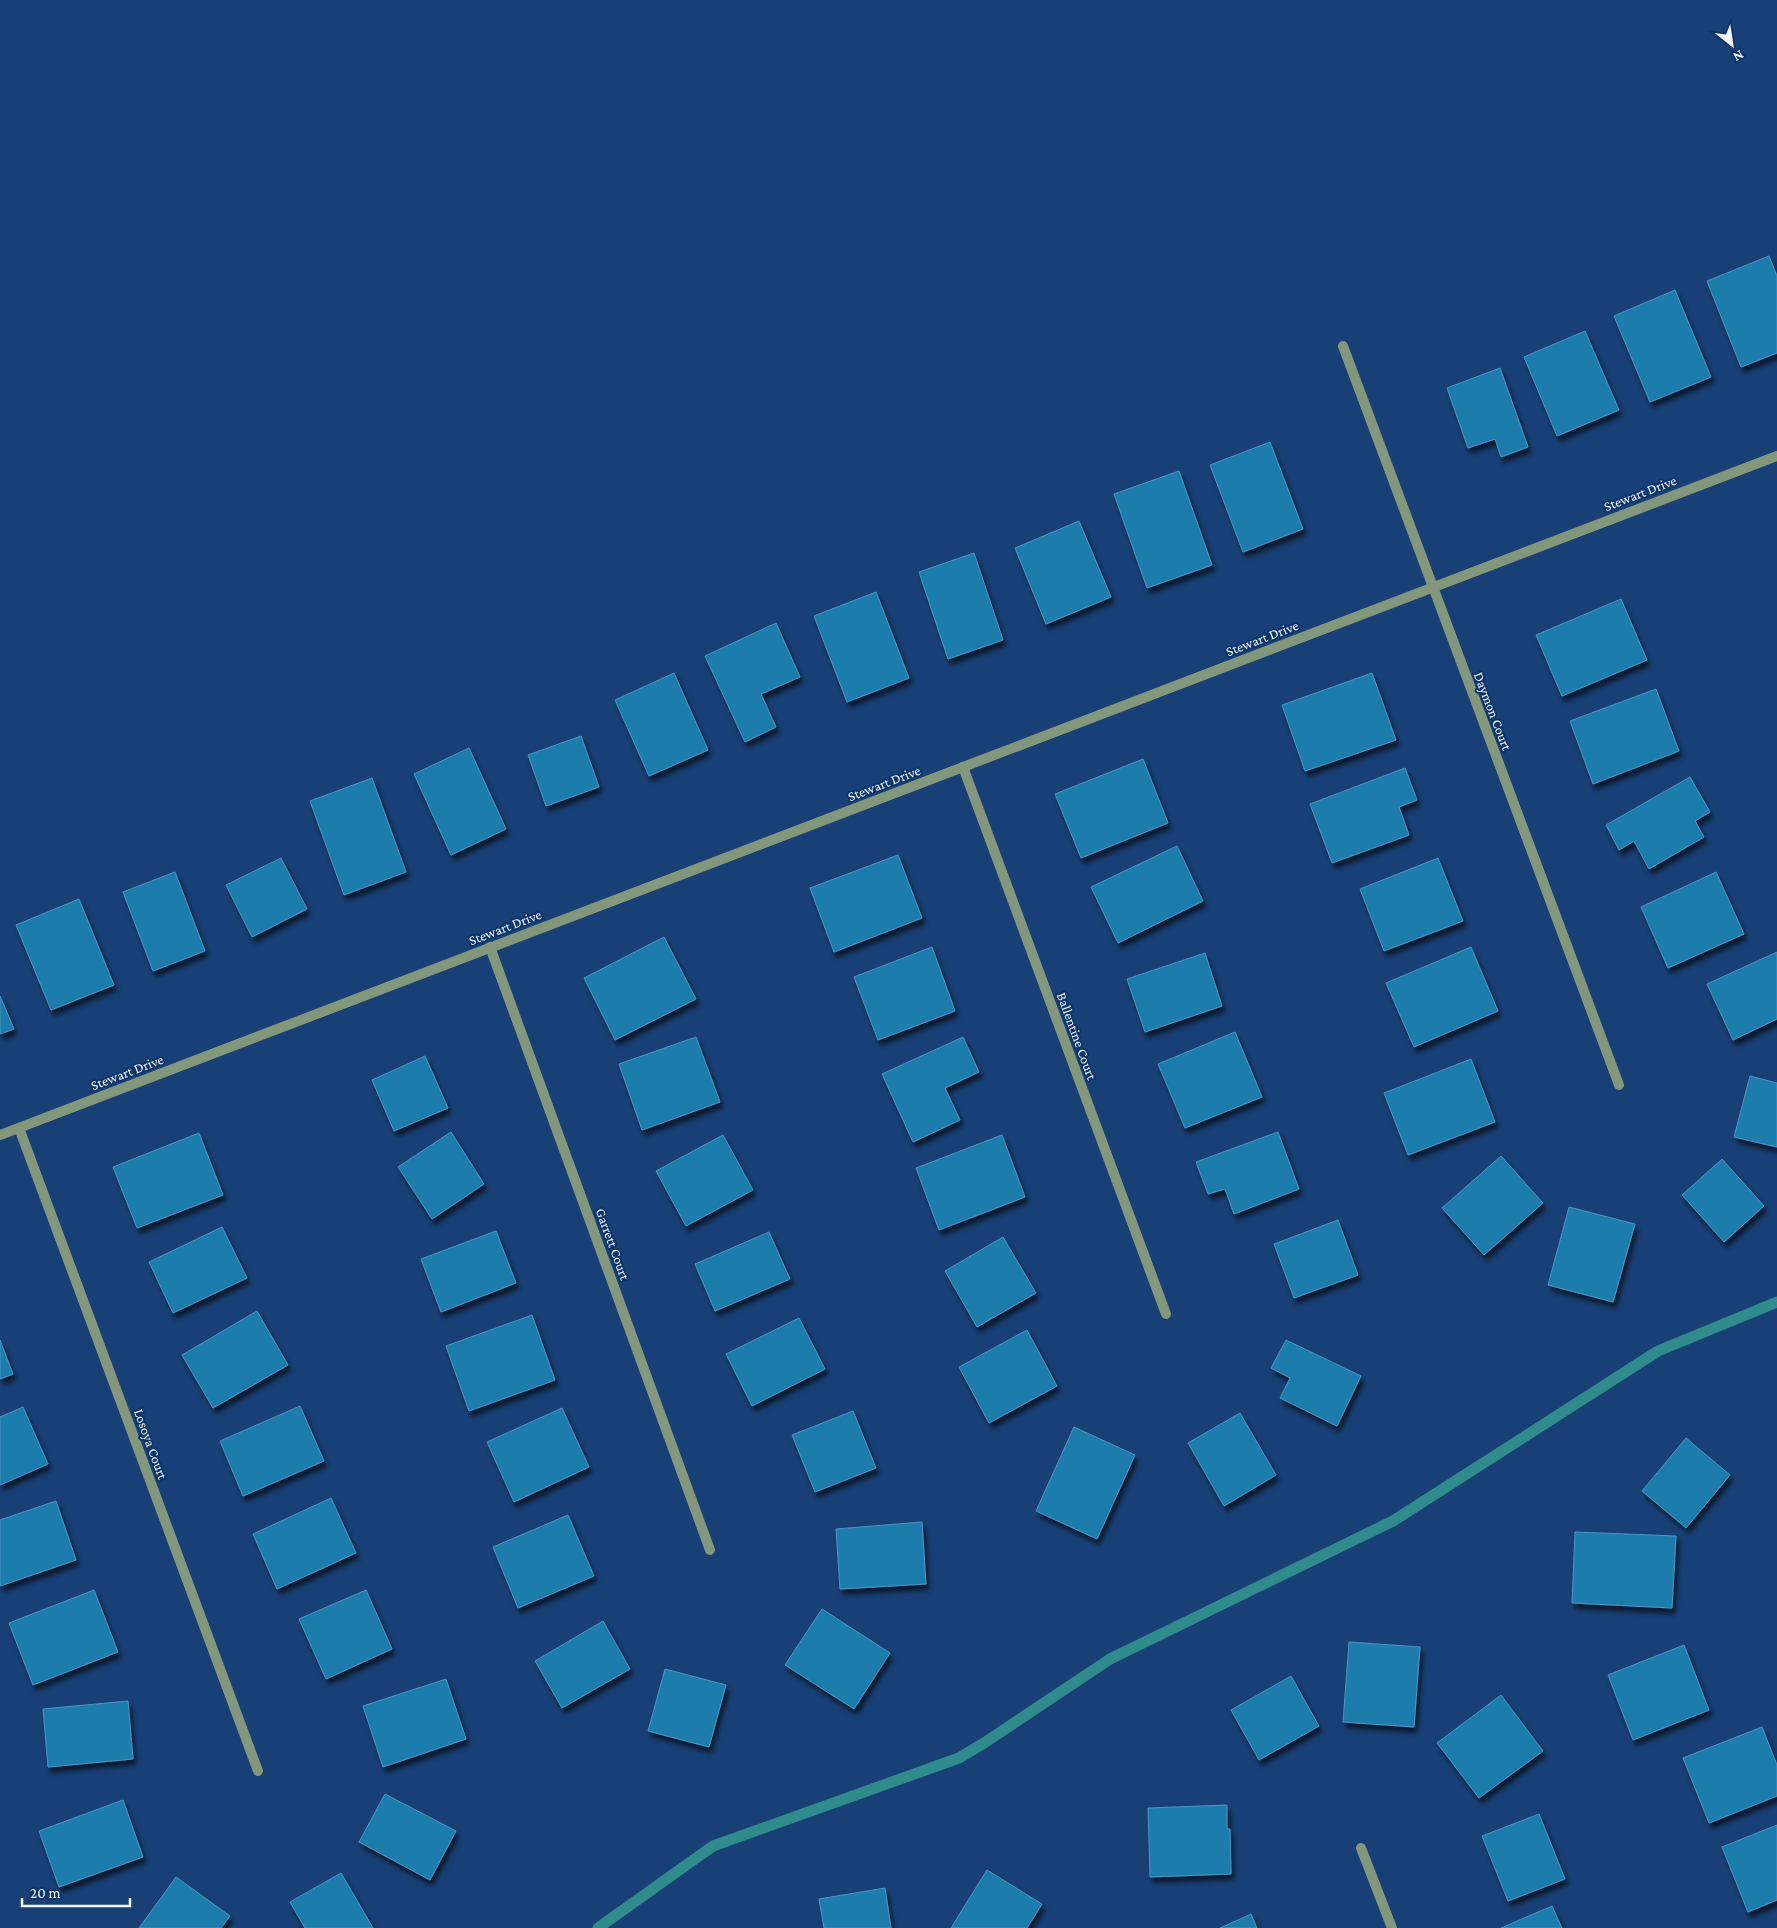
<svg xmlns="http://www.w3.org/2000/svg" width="1777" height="1928" font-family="'Crimson Pro',serif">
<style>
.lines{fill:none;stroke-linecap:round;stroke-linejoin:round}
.stream{stroke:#308b8d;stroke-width:11}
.building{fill:#1e7dad;stroke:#4996c4;filter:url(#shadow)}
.minor{stroke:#83977c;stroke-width:10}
.labels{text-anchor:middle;stroke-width:4;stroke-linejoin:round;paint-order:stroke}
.street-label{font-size:14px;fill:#f0f5fc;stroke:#0c356a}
</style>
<defs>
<filter id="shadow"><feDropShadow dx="3" dy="5.5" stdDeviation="2.5" flood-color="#0009"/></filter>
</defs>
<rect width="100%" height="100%" fill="#184076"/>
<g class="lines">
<path class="stream" d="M 598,1928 L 713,1846 L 959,1758 L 984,1743 L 1110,1659 L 1393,1521 L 1658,1351 L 1777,1302"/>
</g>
<g class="building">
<path d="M 1769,256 L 1777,276 L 1777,353 L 1741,367 L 1707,281 Z"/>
<path d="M 1675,290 L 1711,377 L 1650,402 L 1614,316 Z"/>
<path d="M 1585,331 L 1619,410 L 1557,436 L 1524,357 Z"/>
<path d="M 1500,368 L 1528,447 L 1501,457 L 1495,439 L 1468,448 L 1447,388 Z"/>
<path d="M 1270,442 L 1303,529 L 1243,552 L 1210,465 Z"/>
<path d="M 1179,471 L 1212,565 L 1147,588 L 1114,494 Z"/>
<path d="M 1079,521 L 1111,597 L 1046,624 L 1015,548 Z"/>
<path d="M 974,553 L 1003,640 L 948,659 L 919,572 Z"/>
<path d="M 876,592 L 909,678 L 847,702 L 814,616 Z"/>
<path d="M 1621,599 L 1647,660 L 1562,696 L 1536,635 Z"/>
<path d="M 776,623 L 800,677 L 761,694 L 776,727 L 745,742 L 705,656 Z"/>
<path d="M 674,673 L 708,750 L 649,776 L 615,700 Z"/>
<path d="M 1372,673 L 1396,740 L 1305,771 L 1282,705 Z"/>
<path d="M 1656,689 L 1679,751 L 1593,784 L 1570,721 Z"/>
<path d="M 581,736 L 599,787 L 546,806 L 528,755 Z"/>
<path d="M 469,748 L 506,829 L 451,855 L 414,774 Z"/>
<path d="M 1143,759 L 1168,823 L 1081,858 L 1055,794 Z"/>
<path d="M 1405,768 L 1417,800 L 1399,807 L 1409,835 L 1332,863 L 1310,804 Z"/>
<path d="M 1690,777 L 1710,812 L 1695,821 L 1704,837 L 1649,869 L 1634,841 L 1619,850 L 1606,825 Z"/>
<path d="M 372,778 L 406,872 L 344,895 L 310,801 Z"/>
<path d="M 1177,846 L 1203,901 L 1118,943 L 1091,887 Z"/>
<path d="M 898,855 L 922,918 L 834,952 L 810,888 Z"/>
<path d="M 281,858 L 307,909 L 252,937 L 226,885 Z"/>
<path d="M 1438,858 L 1463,921 L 1384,951 L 1360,889 Z"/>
<path d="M 175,872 L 205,951 L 153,971 L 123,892 Z"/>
<path d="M 1716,872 L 1744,934 L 1668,968 L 1641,907 Z"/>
<path d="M 79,899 L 114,985 L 51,1010 L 16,925 Z"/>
<path d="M 664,937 L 696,999 L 615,1040 L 584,978 Z"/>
<path d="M 932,947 L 955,1011 L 878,1040 L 854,977 Z"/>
<path d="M 1471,947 L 1498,1011 L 1414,1047 L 1386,983 Z"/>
<path d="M 1777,952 L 1777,1019 L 1733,1040 L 1707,984 Z"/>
<path d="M 1205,953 L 1222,1006 L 1145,1032 L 1127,979 Z"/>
<path d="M 0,996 L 14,1029 L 0,1034 Z"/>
<path d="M 1235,1032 L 1262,1097 L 1185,1128 L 1158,1064 Z"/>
<path d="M 696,1037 L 720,1102 L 642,1130 L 619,1064 Z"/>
<path d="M 963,1037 L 979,1072 L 945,1088 L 960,1120 L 913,1142 L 882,1074 Z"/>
<path d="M 425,1056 L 448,1108 L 394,1131 L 372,1080 Z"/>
<path d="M 1471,1059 L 1495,1122 L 1408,1155 L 1384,1093 Z"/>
<path d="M 1750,1076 L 1777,1083 L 1777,1147 L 1734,1137 Z"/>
<path d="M 451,1132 L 484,1184 L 432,1219 L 398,1167 Z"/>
<path d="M 1278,1132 L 1299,1189 L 1234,1214 L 1225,1189 L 1208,1194 L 1196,1162 Z"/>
<path d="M 199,1133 L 223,1195 L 137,1228 L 113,1167 Z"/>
<path d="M 723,1135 L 753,1190 L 686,1226 L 656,1171 Z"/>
<path d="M 1002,1135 L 1025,1197 L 939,1230 L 916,1168 Z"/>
<path d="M 1501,1156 L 1543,1203 L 1484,1255 L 1442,1208 Z"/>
<path d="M 1722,1159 L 1764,1206 L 1724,1242 L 1682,1195 Z"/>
<path d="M 1569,1207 L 1635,1224 L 1613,1302 L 1548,1285 Z"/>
<path d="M 1338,1220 L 1358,1275 L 1294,1298 L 1274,1244 Z"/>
<path d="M 222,1227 L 247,1278 L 173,1313 L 149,1262 Z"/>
<path d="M 496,1231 L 516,1283 L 441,1312 L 421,1259 Z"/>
<path d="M 769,1232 L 790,1279 L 715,1311 L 695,1264 Z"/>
<path d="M 1003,1237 L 1036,1293 L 977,1327 L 945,1271 Z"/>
<path d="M 257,1311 L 288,1365 L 213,1408 L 182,1355 Z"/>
<path d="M 532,1315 L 555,1380 L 469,1411 L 446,1346 Z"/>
<path d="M 799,1318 L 825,1369 L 752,1406 L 726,1354 Z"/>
<path d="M 1027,1330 L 1057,1386 L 989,1423 L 959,1367 Z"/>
<path d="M 0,1340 L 13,1374 L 0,1379 Z"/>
<path d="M 1286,1340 L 1361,1376 L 1337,1426 L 1280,1398 L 1290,1378 L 1271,1368 Z"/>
<path d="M 300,1406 L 324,1461 L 243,1496 L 220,1441 Z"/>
<path d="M 23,1407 L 48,1464 L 0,1485 L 0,1417 Z"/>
<path d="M 562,1408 L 589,1467 L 514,1502 L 487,1442 Z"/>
<path d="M 853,1411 L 876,1468 L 815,1492 L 792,1435 Z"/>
<path d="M 1240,1413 L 1276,1475 L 1224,1506 L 1188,1443 Z"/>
<path d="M 1074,1427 L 1135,1455 L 1097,1539 L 1036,1511 Z"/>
<path d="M 1686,1438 L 1730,1475 L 1686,1528 L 1642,1491 Z"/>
<path d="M 331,1498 L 356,1553 L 277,1589 L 253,1534 Z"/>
<path d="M 56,1501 L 76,1560 L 0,1586 L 0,1520 Z"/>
<path d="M 568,1515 L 594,1576 L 518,1608 L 493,1547 Z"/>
<path d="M 922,1522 L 926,1584 L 840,1589 L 836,1529 Z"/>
<path d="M 1575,1532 L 1676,1536 L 1672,1608 L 1572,1603 Z"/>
<path d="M 94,1590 L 118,1652 L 33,1685 L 9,1623 Z"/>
<path d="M 366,1590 L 392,1649 L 326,1679 L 299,1619 Z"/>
<path d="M 822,1609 L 890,1653 L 854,1709 L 785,1665 Z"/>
<path d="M 603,1621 L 630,1669 L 562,1708 L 535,1661 Z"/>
<path d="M 1349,1642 L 1420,1647 L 1414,1727 L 1343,1722 Z"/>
<path d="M 1684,1645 L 1709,1710 L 1633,1740 L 1608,1675 Z"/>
<path d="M 665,1669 L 726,1685 L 709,1747 L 648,1731 Z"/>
<path d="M 1291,1676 L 1319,1726 L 1259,1760 L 1231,1710 Z"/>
<path d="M 446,1679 L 466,1739 L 383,1767 L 363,1706 Z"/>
<path d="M 1501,1695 L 1543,1751 L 1479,1798 L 1437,1743 Z"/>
<path d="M 128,1701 L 133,1759 L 48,1767 L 43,1709 Z"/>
<path d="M 1762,1727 L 1777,1765 L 1777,1796 L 1709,1823 L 1683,1758 Z"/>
<path d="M 385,1794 L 456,1831 L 430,1880 L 359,1842 Z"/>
<path d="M 123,1800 L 143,1857 L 59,1887 L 39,1831 Z"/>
<path d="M 1227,1805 L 1227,1829 L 1230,1829 L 1231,1874 L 1150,1877 L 1148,1808 Z"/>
<path d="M 1539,1814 L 1565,1879 L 1508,1901 L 1482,1836 Z"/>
<path d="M 1777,1825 L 1777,1900 L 1748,1912 L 1722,1847 Z"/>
<path d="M 987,1870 L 1042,1904 L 1027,1928 L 951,1928 Z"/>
<path d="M 341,1873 L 373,1928 L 305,1928 L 290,1902 Z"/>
<path d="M 176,1877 L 230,1916 L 221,1928 L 139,1928 Z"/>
<path d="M 885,1888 L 891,1928 L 824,1928 L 819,1899 Z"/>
<path d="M 1552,1906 L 1562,1928 L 1501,1928 Z"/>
<path d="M 1251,1914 L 1257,1928 L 1220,1928 Z"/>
</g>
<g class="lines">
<g class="minor">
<path d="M 1343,346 L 1619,1085"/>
<path d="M 963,767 L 1166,1314"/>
<path d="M 490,947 L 710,1550"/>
<path d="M 19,1128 L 258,1771"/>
<path d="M 0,1135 L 1777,456"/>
<path d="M 1361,1848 L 1392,1928"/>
</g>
</g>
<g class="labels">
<g class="street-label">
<text transform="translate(1640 493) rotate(-21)" y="5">Stewart Drive</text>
<text transform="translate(1262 638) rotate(-21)" y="5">Stewart Drive</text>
<text transform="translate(1493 711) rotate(69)" y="5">Daymon Court</text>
<text transform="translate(884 783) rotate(-21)" y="5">Stewart Drive</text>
<text transform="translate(505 927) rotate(-21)" y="5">Stewart Drive</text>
<text transform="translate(1077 1036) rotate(70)" y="5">Ballentine Court</text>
<text transform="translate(127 1072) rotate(-21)" y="5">Stewart Drive</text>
<text transform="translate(613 1244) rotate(70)" y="5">Garrett Court</text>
<text transform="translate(151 1444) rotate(70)" y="5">Losoya Court</text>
</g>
</g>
<g transform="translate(1732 45) rotate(150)" stroke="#0c356a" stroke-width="4" paint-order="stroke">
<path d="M0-4L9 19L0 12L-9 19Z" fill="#f0f5fc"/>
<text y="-8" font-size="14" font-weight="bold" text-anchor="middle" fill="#f0f5fc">N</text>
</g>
<path d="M22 1898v8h108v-8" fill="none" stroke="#f0f5fc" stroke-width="2.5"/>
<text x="30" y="1898" font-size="15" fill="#f0f5fc" stroke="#0c356a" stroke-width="4" paint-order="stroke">20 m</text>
</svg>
